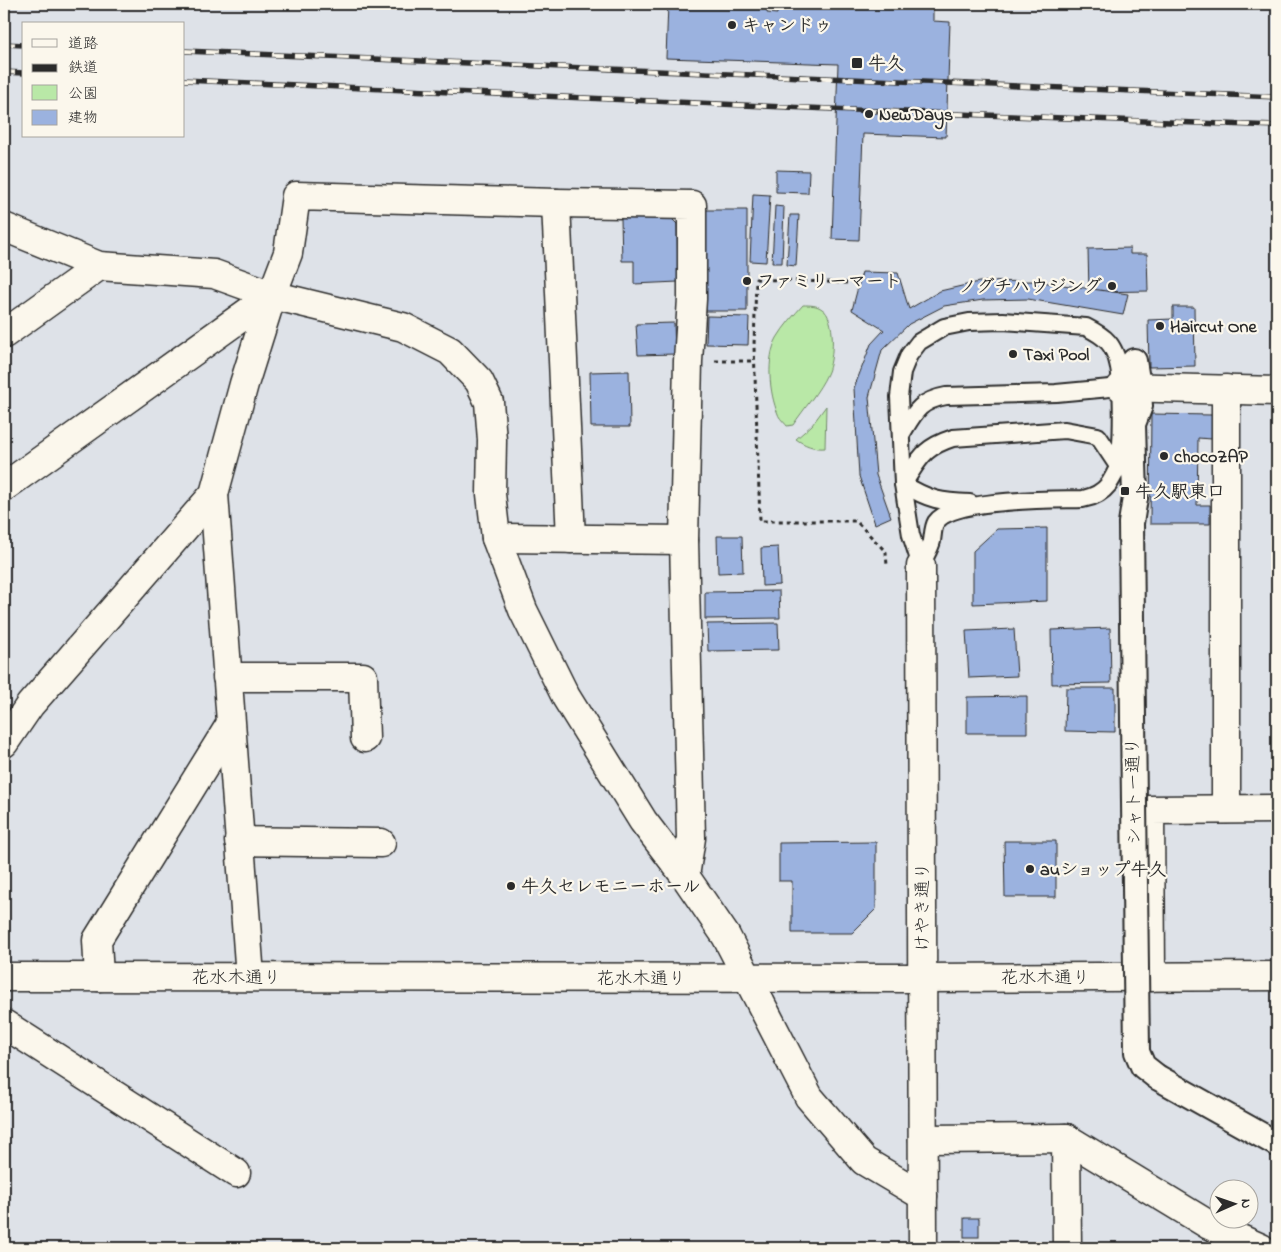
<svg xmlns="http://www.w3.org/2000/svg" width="1281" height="1252" font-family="'Indie Flower','Klee One',sans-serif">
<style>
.green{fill:#b9e8a7;stroke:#728a69}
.building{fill:#9bb2df;stroke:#2b2b2b}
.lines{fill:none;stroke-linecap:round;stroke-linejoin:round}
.service-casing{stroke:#2b2b2b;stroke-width:20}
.pedestrian-casing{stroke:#2b2b2b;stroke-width:28}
.minor-casing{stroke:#2b2b2b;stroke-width:31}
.tertiary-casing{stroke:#2b2b2b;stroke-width:31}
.secondary-casing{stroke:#2b2b2b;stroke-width:31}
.path{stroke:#2b2b2b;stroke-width:3;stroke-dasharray:4 4;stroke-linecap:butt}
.service{stroke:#fbf7ec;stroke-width:16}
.pedestrian{stroke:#fbf7ec;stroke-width:24}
.minor{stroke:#fbf7ec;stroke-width:28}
.tertiary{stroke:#fbf7ec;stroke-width:28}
.secondary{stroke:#fbf7ec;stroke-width:28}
.rail-casing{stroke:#2b2b2b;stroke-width:5.5}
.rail{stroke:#fbf7ec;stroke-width:4;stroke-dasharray:11;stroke-linecap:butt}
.pedestrian-bridge-casing{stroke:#2b2b2b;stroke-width:28;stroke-linecap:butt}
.pedestrian-bridge{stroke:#fbf7ec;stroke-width:24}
.poi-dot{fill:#2b2b2b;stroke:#fbf7ec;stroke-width:2}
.labels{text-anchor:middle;stroke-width:4.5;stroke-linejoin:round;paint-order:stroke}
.poi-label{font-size:18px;font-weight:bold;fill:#2b2b2b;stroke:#fbf7ec;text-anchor:start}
.street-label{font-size:18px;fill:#2b2b2b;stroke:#fbf7ec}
</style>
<rect width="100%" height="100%" fill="#dee2e8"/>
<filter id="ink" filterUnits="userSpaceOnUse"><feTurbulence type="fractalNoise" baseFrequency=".02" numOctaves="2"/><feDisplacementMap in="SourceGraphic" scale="10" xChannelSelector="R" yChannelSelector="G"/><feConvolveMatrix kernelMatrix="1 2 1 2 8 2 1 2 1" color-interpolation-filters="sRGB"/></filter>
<g filter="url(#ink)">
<g class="green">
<path d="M 803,305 C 810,305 817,305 822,309 C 836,317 834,360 827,374 C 820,390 803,410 793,425 L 787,426 C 784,422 779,418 778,414 C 769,393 766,358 777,338 C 784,326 794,315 803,305 Z"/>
<path d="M 826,406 L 825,448 C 814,449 804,445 796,439 L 812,425 Z"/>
</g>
<g class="building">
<path d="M 668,4 L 767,4 L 767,13 L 777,14 L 777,4 L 933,4 L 933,21 L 950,22 L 946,137 L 863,134 L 859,240 L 832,239 L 838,64 L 666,58 Z"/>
<path d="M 776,170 L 809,171 L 808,193 L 776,192 Z"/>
<path d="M 753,194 L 770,195 L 766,262 L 750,261 Z"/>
<path d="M 775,206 L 784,207 L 782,263 L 772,263 Z"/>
<path d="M 705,210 L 747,210 L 747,311 L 706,311 Z"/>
<path d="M 790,215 L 799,215 L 796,266 L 787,265 Z"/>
<path d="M 669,216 L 677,224 L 678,282 L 634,284 L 634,261 L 622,261 L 621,218 Z"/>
<path d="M 1130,248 L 1130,254 L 1147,254 L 1148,291 L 1089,292 L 1088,249 Z"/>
<path d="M 862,272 L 898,273 L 909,309 L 940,291 L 979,282 L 1034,281 L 1128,294 L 1123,315 L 1028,299 L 983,300 L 944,306 L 909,324 L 882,350 L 869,397 L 876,475 L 891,517 L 875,524 L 859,476 L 854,388 L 871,344 L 884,330 L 852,310 Z"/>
<path d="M 1173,307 L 1194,307 L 1195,366 L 1149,367 L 1148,320 L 1173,319 Z"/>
<path d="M 707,316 L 749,317 L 748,345 L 706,344 Z"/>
<path d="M 674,323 L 675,354 L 638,355 L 636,324 Z"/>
<path d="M 629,371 L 630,427 L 591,427 L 590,372 Z"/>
<path d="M 1151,414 L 1212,415 L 1212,439 L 1198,438 L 1197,505 L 1210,505 L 1210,524 L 1150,524 Z"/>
<path d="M 1047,528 L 1047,601 L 973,604 L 973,551 L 997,529 Z"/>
<path d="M 717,536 L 742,536 L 743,572 L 718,573 Z"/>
<path d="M 778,547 L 780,585 L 762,586 L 761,548 Z"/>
<path d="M 779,591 L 780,618 L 705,619 L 705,592 Z"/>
<path d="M 778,623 L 779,650 L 708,651 L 707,624 Z"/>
<path d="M 1110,628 L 1111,683 L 1052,684 L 1051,630 Z"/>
<path d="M 1014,629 L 1017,676 L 969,678 L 966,631 Z"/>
<path d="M 1066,688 L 1115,688 L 1115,732 L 1065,731 Z"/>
<path d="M 1027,696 L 1027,733 L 967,733 L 967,697 Z"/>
<path d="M 1004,841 L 1056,841 L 1056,897 L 1005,897 Z"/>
<path d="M 876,842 L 876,909 L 852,933 L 792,933 L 792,881 L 779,881 L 779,843 Z"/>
<rect x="964" y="1218" width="15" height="19"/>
</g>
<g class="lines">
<g class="service-casing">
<g id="service">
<path d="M 1003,321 L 1086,327 C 1094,331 1102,335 1108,342 C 1112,346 1117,357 1118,363 C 1123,382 1123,448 1118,467 C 1116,472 1112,479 1109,484 C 1102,493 1094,497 1083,499 C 1054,500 953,498 936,522 C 933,527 933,535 932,541 C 930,549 924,558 921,566 L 911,535 L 903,484 L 899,397 L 902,372 L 909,355 L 919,342 L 944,327 L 969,322 Z"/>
<path d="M 901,435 C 914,414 918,401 946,396 L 1056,393 L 1121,387"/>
<path d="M 970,503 C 941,502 929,500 903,484 C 920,459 922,448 953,438 L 1065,430 L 1098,436 L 1118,466"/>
</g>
</g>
<g class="pedestrian-casing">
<g id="pedestrian">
<path d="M 1133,718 L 1131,523 L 1135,498 L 1133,424 L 1140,406 L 1138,386 L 1134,361"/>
<path d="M 1157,1077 L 1277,1144"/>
</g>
</g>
<g class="minor-casing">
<g id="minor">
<path d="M 556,203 L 571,539"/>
<path d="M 4,227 L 99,266 L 214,274 L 272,295 L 403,327 L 450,351 L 479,381 L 489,402 L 492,440 L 491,494 L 496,538 L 523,610 L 566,697 L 643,821 L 685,876 L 726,936 L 809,1097 L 864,1161 L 923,1196"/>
<path d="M 4,334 L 99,266"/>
<path d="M 1226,389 L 1226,809"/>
<path d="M 4,487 L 272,295"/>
<path d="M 214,494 L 250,977"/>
<path d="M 496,538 L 684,540"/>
<path d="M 227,677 L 363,677 L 365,738"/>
<path d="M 4,743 L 30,705 L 214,494 L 244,384 L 272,295 L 288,253 L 296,196 L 556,203 L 692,205 L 692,299 L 688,361 L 684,540 L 691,838 L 685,876"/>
<path d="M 239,841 L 381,843"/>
<path d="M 99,977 L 97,940 L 230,725"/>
<path d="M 1151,977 L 1150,810 L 1277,809"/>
<path d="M 4,1024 L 236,1173"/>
<path d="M 1066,1138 L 1067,1248"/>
<path d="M 923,1139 L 1066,1138 L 1209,1225 L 1261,1248"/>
</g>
</g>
<g class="tertiary-casing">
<g id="tertiary">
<path d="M 1121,387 L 1277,391"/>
<path d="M 4,977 L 922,978 L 1277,976"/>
</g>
</g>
<g class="secondary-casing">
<path id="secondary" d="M 921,566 L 923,1248"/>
</g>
<g class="path">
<path d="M 847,283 L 756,279 L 754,346 L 760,521 L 856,521 L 886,552 L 887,566"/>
<path d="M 715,361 L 752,361"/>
</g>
<use href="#service" class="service"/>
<use href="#pedestrian" class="pedestrian"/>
<use href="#minor" class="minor"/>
<use href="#tertiary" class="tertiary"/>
<use href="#secondary" class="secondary"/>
<g class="rail-casing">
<g id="rail">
<path d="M 4,44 L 24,45"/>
<path d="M 184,51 L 1277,97"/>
<path d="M 4,72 L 24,73"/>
<path d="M 184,80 L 853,110 L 1277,126"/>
</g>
</g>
<use href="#rail" class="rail"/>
<g class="pedestrian-bridge-casing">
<path id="pedestrian-bridge" d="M 1133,718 L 1137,1052 L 1143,1066 L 1157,1077"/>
</g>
<use href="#pedestrian-bridge" class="pedestrian-bridge"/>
</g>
</g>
<g class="poi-dot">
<circle cx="732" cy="25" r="5"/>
<rect x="851" y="57" width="12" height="12" rx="2.5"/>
<circle cx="869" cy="114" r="5"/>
<circle cx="747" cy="281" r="5"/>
<circle cx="1112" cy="286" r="5"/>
<circle cx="1160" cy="326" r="5"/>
<circle cx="1013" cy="354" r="5"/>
<circle cx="1164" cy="456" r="5"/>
<rect x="1120" y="486" width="10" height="10" rx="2.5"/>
<circle cx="1030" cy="869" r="5"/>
<circle cx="511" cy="886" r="5"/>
</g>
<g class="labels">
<g class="poi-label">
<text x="742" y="31">キャンドゥ</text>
<text x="868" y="69">牛久</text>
<text x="879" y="120">NewDays</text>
<text x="757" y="287">ファミリーマート</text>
<text x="1102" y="292" text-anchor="end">ノグチハウジング</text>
<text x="1170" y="332">Haircut One</text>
<text x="1023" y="360">Taxi Pool</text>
<text x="1174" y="462">chocoZAP</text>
<text x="1135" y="497">牛久駅東口</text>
<text x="1040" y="875">auショップ牛久</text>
<text x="521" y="892">牛久セレモニーホール</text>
</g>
<g class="street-label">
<text transform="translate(1133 791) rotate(-91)" y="6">シャトー通り</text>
<text transform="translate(922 907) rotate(-90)" y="6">けやき通り</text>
<text x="236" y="983">花水木通り</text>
<text x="1045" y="983">花水木通り</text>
<text x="641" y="984">花水木通り</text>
</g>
</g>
<rect width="1281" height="1252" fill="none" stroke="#fbf7ec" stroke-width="20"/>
<rect x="10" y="10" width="1261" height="1232" fill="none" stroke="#2b2b2b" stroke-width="2" filter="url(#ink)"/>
<rect x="22" y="22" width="162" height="115" fill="#fbf7ec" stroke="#a8a59f"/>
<rect x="32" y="39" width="25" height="8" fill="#fbf7ec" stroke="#a8a59f"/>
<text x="68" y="48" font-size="15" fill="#2b2b2b">道路</text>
<rect x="32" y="64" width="25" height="8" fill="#2b2b2b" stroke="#a8a59f"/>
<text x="68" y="72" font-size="15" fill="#2b2b2b">鉄道</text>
<rect x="32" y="85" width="25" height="15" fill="#b9e8a7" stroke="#a8a59f"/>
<text x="68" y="98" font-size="15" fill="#2b2b2b">公園</text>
<rect x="32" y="110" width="25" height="15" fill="#9bb2df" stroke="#a8a59f"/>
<text x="68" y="122" font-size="15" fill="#2b2b2b">建物</text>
<g transform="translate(1234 1204) rotate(88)"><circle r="24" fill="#fbf7ec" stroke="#a8a59f"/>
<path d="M0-4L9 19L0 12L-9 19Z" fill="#2b2b2b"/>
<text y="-8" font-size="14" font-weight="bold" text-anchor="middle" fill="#2b2b2b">N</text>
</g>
</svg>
